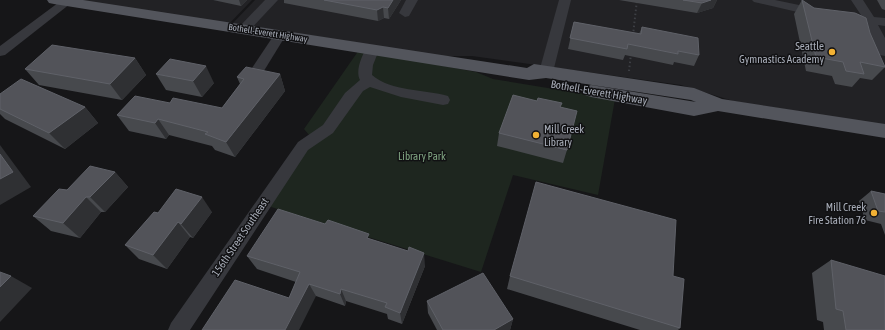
<svg xmlns="http://www.w3.org/2000/svg" width="885" height="330" font-family="'Asap Condensed',sans-serif">
<style>
.built{fill:#222225}
.green{fill:#1e261f}
.lines{fill:none;stroke-linecap:round;stroke-linejoin:round}
.path{stroke:#3d3f44;stroke-width:2;stroke-dasharray:1.5 2.5;stroke-linecap:butt}
.minor{fill:#37383d;fill-rule:evenodd}
.major{fill:#53555c;fill-rule:evenodd}
.wall{fill:#47494d}
.shaded-wall{fill:#2f3033}
.building{fill:#525359;stroke:#5f6168}
.poi-dot{fill:#f2b134;stroke:#111113;stroke-width:1.5}
.labels{text-anchor:middle;stroke-width:3;stroke-linejoin:round;paint-order:stroke}
.far-street-label{font-size:9px;fill:#a8adb8;stroke:#111113}
.poi-label{font-size:11px;fill:#a8adb8;stroke:#111113;text-anchor:end}
.street-label{font-size:11px;fill:#a8adb8;stroke:#111113}
.park-label{font-size:11px;fill:#7fa381;stroke:#111113}
</style>
<rect width="100%" height="100%" fill="#161618"/>
<g class="built">
<path d="M 69,0 L 252,0 L 226,27 Z"/>
<path d="M 255,0 L 885,0 L 885,125 L 733,101 L 681,85 L 472,56 L 441,56 L 233,23 Z"/>
</g>
<path class="green" d="M 359,50 L 476,72 L 493,79 L 615,99 L 598,195 L 513,175 L 481,272 L 268,206 L 310,136 L 304,129 Z"/>
<g class="lines">
<g class="path">
<path d="M 633,35 L 637,0"/>
<path d="M 629,71 L 631,54"/>
</g>
<g class="minor">
<path d="M 62,0 L 75,0 L 5,55 L 0,56 L 0,46 Z"/>
<path d="M 265,0 L 278,0 L 248,32 L 240,32 L 238,29 L 240,26 Z"/>
<path d="M 406,0 L 418,0 L 409,16 L 405,17 L 399,13 Z"/>
<path d="M 559,0 L 571,0 L 553,72 L 551,75 L 541,75 L 539,72 Z"/>
<path d="M 752,0 L 775,0 L 823,10 L 825,13 L 819,17 L 754,2 Z"/>
<path d="M 851,0 L 863,0 L 874,17 L 885,18 L 885,26 L 878,25 L 885,38 L 885,56 L 880,55 L 878,52 L 865,23 L 845,21 L 839,17 L 845,13 L 861,15 Z"/>
<path d="M 280,31 L 286,35 L 262,74 L 252,74 L 250,71 L 276,32 Z"/>
<path d="M 372,46 L 377,47 L 379,50 L 373,65 L 372,75 C 392,92 424,89 448,96 L 450,100 L 448,104 L 443,105 L 401,97 L 370,87 L 363,91 L 333,133 L 308,150 L 190,330 L 168,330 L 171,323 L 298,142 L 323,125 L 345,93 L 360,80 C 355,71 362,55 367,47 Z"/>
</g>
<path class="major" d="M 47,0 L 83,0 L 527,68 L 534,64 L 694,88 L 722,99 L 885,124 L 885,138 L 718,111 L 694,116 L 591,97 L 585,95 L 582,91 L 585,87 L 591,85 L 696,102 L 691,100 L 546,78 L 529,80 L 54,4 L 49,3 Z"/>
</g>
<g class="wall">
<path d="M 213,0 L 247,0 L 241,6 Z"/>
<path d="M 284,0 L 401,0 L 389,19 L 384,18 L 378,21 L 284,3 Z"/>
<path d="M 619,0 L 717,0 L 713,8 L 697,13 Z"/>
<path d="M 802,0 L 814,8 L 870,33 L 885,67 L 872,80 L 860,78 L 852,87 L 835,84 L 832,76 L 806,71 L 794,14 Z"/>
<path d="M 877,0 L 885,0 L 885,10 L 882,9 Z"/>
<path d="M 574,22 L 639,34 L 642,27 L 699,55 L 694,66 L 674,62 L 673,65 L 625,55 L 623,60 L 568,49 Z"/>
<path d="M 135,58 L 146,75 L 122,100 L 39,85 L 25,69 Z"/>
<path d="M 156,74 L 214,83 L 202,97 L 166,90 Z"/>
<path d="M 280,74 L 285,91 L 235,157 L 215,150 L 212,146 L 169,135 L 166,139 L 129,131 L 117,115 L 170,103 L 222,108 L 240,84 L 237,77 Z"/>
<path d="M 0,94 L 85,107 L 98,123 L 65,149 L 5,119 L 0,114 Z"/>
<path d="M 561,107 L 567,150 L 563,163 L 497,146 L 499,133 Z"/>
<path d="M 115,172 L 128,187 L 105,212 L 101,212 L 80,238 L 51,231 L 33,216 L 67,190 Z"/>
<path d="M 871,191 L 885,194 L 885,235 L 881,224 L 865,220 L 859,201 Z"/>
<path d="M 212,212 L 193,238 L 190,237 L 167,269 L 139,259 L 125,245 L 158,213 Z"/>
<path d="M 370,239 L 425,266 L 402,324 L 388,319 L 387,314 L 346,301 L 345,306 L 316,296 L 289,298 L 296,282 L 257,269 L 247,256 Z"/>
<path d="M 831,260 L 885,330 L 824,330 L 823,322 L 817,320 L 812,273 Z"/>
<path d="M 510,276 L 673,276 L 680,328 L 678,330 L 640,330 L 507,289 Z"/>
<path d="M 427,301 L 513,319 L 510,330 L 437,330 L 428,313 Z"/>
</g>
<g class="shaded-wall">
<path d="M 239,0 L 247,0 L 241,6 Z"/>
<path d="M 393,0 L 401,0 L 389,19 L 388,8 Z"/>
<path d="M 711,0 L 717,0 L 713,8 L 697,13 L 702,3 Z"/>
<path d="M 383,7 L 384,18 L 378,21 L 377,10 Z"/>
<path d="M 135,58 L 146,75 L 122,100 L 110,84 Z"/>
<path d="M 206,66 L 214,83 L 202,97 L 193,81 Z"/>
<path d="M 280,74 L 285,91 L 235,157 L 226,142 Z"/>
<path d="M 85,107 L 98,123 L 65,149 L 49,133 Z"/>
<path d="M 158,119 L 169,135 L 166,139 L 155,123 Z"/>
<path d="M 0,145 L 31,187 L 0,205 Z"/>
<path d="M 115,172 L 128,187 L 105,212 L 90,197 Z"/>
<path d="M 86,197 L 101,212 L 80,238 L 63,223 Z"/>
<path d="M 202,197 L 212,212 L 193,238 L 181,224 Z"/>
<path d="M 178,222 L 190,237 L 167,269 L 153,255 Z"/>
<path d="M 424,253 L 425,266 L 402,324 L 400,313 Z"/>
<path d="M 11,276 L 32,288 L 0,322 L 0,287 Z"/>
<path d="M 309,284 L 316,296 L 299,330 L 285,330 Z"/>
<path d="M 341,289 L 346,301 L 345,306 L 340,294 Z"/>
<path d="M 513,319 L 510,330 L 494,330 Z"/>
</g>
<g class="building">
<path d="M 324,0 L 393,0 L 388,8 L 383,7 L 377,10 Z"/>
<path d="M 683,0 L 711,0 L 702,3 Z"/>
<path d="M 802,0 L 814,8 L 855,13 L 866,18 L 870,33 L 885,67 L 860,62 L 864,74 L 846,71 L 843,62 L 816,57 Z"/>
<path d="M 574,22 L 641,34 L 642,27 L 698,38 L 699,55 L 678,51 L 678,54 L 628,44 L 627,49 L 570,38 Z"/>
<path d="M 52,45 L 135,58 L 110,84 L 25,69 Z"/>
<path d="M 170,59 L 206,66 L 193,81 L 156,74 Z"/>
<path d="M 246,67 L 280,74 L 226,142 L 205,134 L 208,132 L 158,119 L 155,123 L 117,115 L 135,96 L 170,103 L 173,98 L 222,108 L 244,79 L 237,77 Z"/>
<path d="M 21,79 L 85,107 L 49,133 L 0,109 L 0,94 Z"/>
<path d="M 513,95 L 537,101 L 538,98 L 562,103 L 560,107 L 577,111 L 567,150 L 499,133 Z"/>
<path d="M 0,154 L 13,172 L 0,179 Z"/>
<path d="M 90,166 L 115,172 L 90,197 L 86,197 L 63,223 L 33,216 L 59,189 L 67,190 Z"/>
<path d="M 536,182 L 676,220 L 673,276 L 684,279 L 680,328 L 510,276 Z"/>
<path d="M 176,189 L 202,197 L 181,224 L 178,222 L 153,255 L 125,245 L 154,212 L 158,213 Z"/>
<path d="M 871,191 L 885,194 L 885,212 L 878,211 Z"/>
<path d="M 278,209 L 325,224 L 328,220 L 369,234 L 367,238 L 408,251 L 409,247 L 424,253 L 400,313 L 385,307 L 387,303 L 341,289 L 340,294 L 309,284 L 285,330 L 202,330 L 235,280 L 289,298 L 300,272 L 247,256 Z"/>
<path d="M 831,260 L 885,276 L 885,330 L 846,330 L 843,311 L 836,309 Z"/>
<path d="M 0,272 L 11,276 L 0,287 Z"/>
<path d="M 483,273 L 513,319 L 494,330 L 443,330 L 427,301 Z"/>
</g>
<g class="poi-dot">
<circle cx="832" cy="52" r="4"/>
<circle cx="536" cy="135" r="4"/>
<circle cx="874" cy="213" r="4"/>
</g>
<g class="labels">
<g class="far-street-label">
<text transform="translate(268 33) rotate(9)" y="3">Bothell-Everett Highway</text>
</g>
<g class="poi-label">
<text x="824" y="50">Seattle<tspan x="824" dy="13">Gymnastics Academy</tspan></text>
<text x="544" y="133" text-anchor="start">Mill Creek<tspan x="544" dy="13">Library</tspan></text>
<text x="866" y="211">Mill Creek<tspan x="866" dy="13">Fire Station 76</tspan></text>
</g>
<g class="street-label">
<text transform="translate(599 92) rotate(10)" y="4">Bothell-Everett Highway</text>
<text transform="translate(240 237) rotate(-56)" y="4">156th Street Southeast</text>
</g>
<g class="park-label">
<text x="422" y="160">Library Park</text>
</g>
</g>
</svg>
